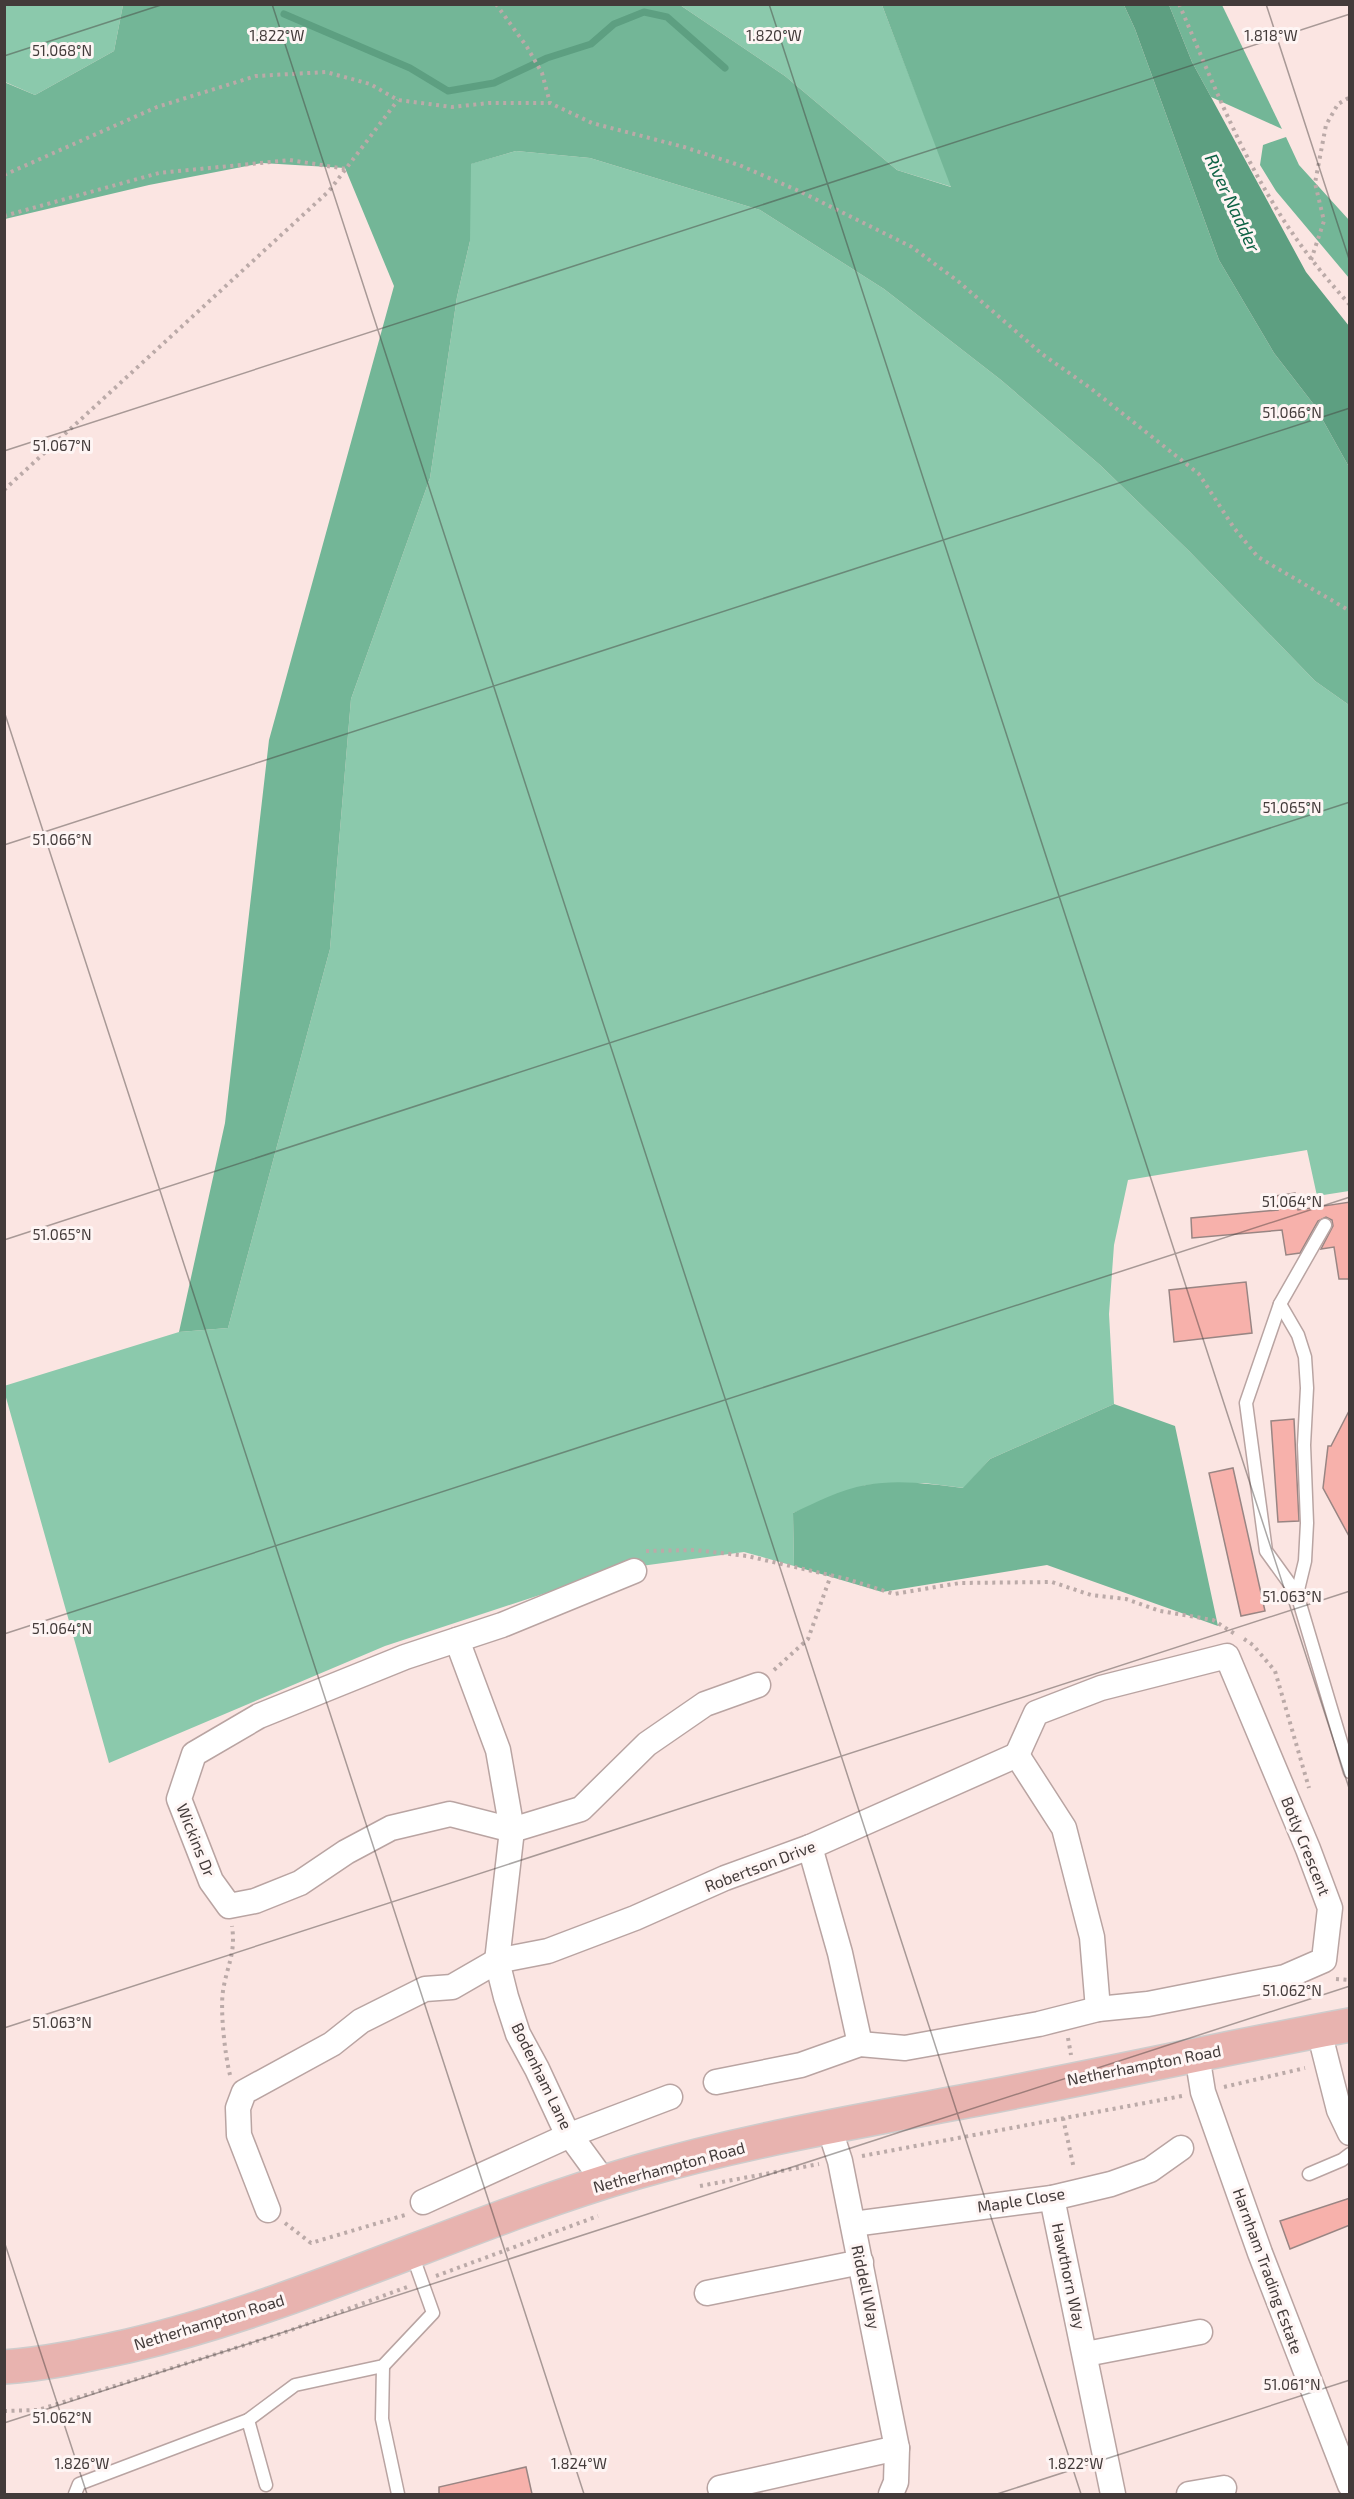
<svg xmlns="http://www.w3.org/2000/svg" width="1354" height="2499" font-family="'Exo 2',sans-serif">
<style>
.green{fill:#8bc9ac}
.forest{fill:#73b697}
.water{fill:#5d9f81}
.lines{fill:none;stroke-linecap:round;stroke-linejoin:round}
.stream{stroke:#5d9f81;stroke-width:7}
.building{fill:#f7b1ab;stroke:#998583;stroke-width:1.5}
.service-casing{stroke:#b9a4a2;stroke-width:15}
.minor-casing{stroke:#b9a4a2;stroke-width:27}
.primary-casing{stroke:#cecccc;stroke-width:36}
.path{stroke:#bbaaa8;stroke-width:4;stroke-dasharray:3 4.5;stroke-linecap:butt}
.service{stroke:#fff;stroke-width:12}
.minor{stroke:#fff;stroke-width:24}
.primary{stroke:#e8b3af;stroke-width:33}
.ticks{fill:none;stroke:#433b3a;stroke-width:1.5;stroke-opacity:0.45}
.labels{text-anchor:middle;stroke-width:6;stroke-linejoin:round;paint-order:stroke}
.street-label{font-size:16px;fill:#433b3a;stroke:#fef5f4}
.water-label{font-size:18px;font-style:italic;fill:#0d6244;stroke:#fef5f4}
.ticks-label{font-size:15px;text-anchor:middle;fill:#433b3a;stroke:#fef5f4;stroke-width:6;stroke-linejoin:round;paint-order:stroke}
</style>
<rect width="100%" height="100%" fill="#fbe5e2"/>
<g class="green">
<path d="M 5,5 L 123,5 L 114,51 L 35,95 L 5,82 Z"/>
<path d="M 680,5 L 882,5 L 952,187 L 897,170 L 785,76 Z"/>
<path d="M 516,151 L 590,158 L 760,210 L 884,289 L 1001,380 L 1100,465 L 1189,551 L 1315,681 L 1349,705 L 1349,1191 L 1317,1196 L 1307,1150 L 1128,1180 L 1114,1245 L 1109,1314 L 1114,1404 L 990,1459 L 964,1488 L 924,1483 L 866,1485 L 793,1513 L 794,1566 L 744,1552 L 619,1569 L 385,1646 L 109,1763 L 5,1394 L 4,1386 L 179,1332 L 228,1328 L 330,949 L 351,699 L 430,478 L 457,297 L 470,241 L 470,164 Z"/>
</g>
<g class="forest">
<path d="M 123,5 L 680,5 L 785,76 L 897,170 L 951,187 L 882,5 L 1124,5 L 1135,29 L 1219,260 L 1274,353 L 1315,406 L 1349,467 L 1349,705 L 1315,681 L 1189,551 L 1100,465 L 1001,380 L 884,289 L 760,210 L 590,158 L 516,151 L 471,164 L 470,241 L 457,297 L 430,478 L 351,699 L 330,949 L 228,1328 L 179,1332 L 225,1123 L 269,740 L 394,286 L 345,168 L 262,163 L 149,185 L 5,219 L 4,82 L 35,95 L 114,51 Z"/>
<path d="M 1169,5 L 1222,5 L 1282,129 L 1211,97 L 1192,62 Z"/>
<path d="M 1286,137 L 1299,165 L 1349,220 L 1349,278 L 1276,191 L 1260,165 L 1263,145 Z"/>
<path d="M 1114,1404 L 1175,1426 L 1218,1626 L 1047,1565 L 882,1592 L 794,1566 L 793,1513 C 815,1503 841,1489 866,1485 C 898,1479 932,1484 963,1488 L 990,1459 Z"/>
</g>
<path class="water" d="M 1124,5 L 1169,5 L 1192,62 L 1306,272 L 1349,326 L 1349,467 L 1315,406 L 1274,353 L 1219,260 L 1135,29 Z"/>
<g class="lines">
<path class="stream" d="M 284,14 L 410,68 L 448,91 L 494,83 L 547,58 L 591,44 L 614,24 L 644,12 L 667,17 L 725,68"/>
</g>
<g class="building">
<path d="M 1295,1193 L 1298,1210 L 1350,1202 L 1350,1279 L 1339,1279 L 1334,1247 L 1321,1249 L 1333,1226 L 1332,1220 L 1326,1217 L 1318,1221 L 1300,1253 L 1286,1255 L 1282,1230 L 1192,1238 L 1191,1218 L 1278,1210 L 1276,1196 Z"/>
<path d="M 1246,1282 L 1252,1333 L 1174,1342 L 1169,1290 Z"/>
<path d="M 1350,1409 L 1350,1538 L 1323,1488 L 1328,1446 L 1331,1446 Z"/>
<path d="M 1294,1419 L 1299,1521 L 1278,1522 L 1271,1421 Z"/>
<path d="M 1233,1468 L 1265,1611 L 1241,1616 L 1209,1473 Z"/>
<path d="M 1350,2198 L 1350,2225 L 1290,2249 L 1280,2221 Z"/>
<path d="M 526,2467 L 532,2494 L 439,2494 L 439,2487 Z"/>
</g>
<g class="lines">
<g class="service-casing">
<g id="service">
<path d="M 1325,1225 L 1280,1304 L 1246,1403 L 1266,1551 L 1297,1594 L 1350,1772"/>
<path d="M 1280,1304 L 1298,1335 L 1305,1357 L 1307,1388 L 1304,1445 L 1307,1523 L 1305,1561 L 1297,1594"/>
<path d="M 1309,2174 L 1342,2160 L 1350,2154"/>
<path d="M 383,2366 L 382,2419 L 398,2494"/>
<path d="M 248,2420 L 266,2485"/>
<path d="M 75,2494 L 79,2484 L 248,2420 L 295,2385 L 383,2366 L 433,2313 L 412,2254"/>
</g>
</g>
<g class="minor-casing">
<g id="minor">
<path d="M 634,1571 L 502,1625 L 405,1657 L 259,1716 L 194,1754 L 179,1799 L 211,1881 L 229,1906 L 255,1901 L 300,1883 L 346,1852 L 391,1828 L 450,1814 L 512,1830 L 581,1809 L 647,1744 L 705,1704 L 758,1685"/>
<path d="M 457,1640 L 498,1750 L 512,1830 L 497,1961 L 506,1997 L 518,2034 L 537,2069 L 564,2127 L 605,2183"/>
<path d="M 1017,1755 L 1064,1828 L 1092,1937 L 1098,2009"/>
<path d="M 810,1847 L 840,1953 L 860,2044"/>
<path d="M 1319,2031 L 1339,2110 L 1350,2133"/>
<path d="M 1197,2055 L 1203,2092 L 1260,2253 L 1350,2485"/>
<path d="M 716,2082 L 801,2065 L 860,2044 L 905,2048 L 1039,2024 L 1098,2009 L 1148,2004 L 1285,1977 L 1324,1960 L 1330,1908 L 1308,1849 L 1227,1656 L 1101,1688 L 1036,1713 L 1017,1755"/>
<path d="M 829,2127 L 840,2161 L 897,2448 L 896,2482 L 891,2494"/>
<path d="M 1052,2198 L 1113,2494"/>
<path d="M 423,2202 L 570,2135 L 670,2097"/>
<path d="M 268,2210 L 239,2135 L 238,2108 L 244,2092 L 332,2044 L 361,2021 L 425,1989 L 452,1987 L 497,1961 L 548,1951 L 635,1918 L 725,1878 L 810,1847 L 1017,1755"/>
<path d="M 853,2224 L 1052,2198 L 1111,2184 L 1150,2170 L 1181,2148"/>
<path d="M 707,2293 L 861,2262"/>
<path d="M 1086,2354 L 1200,2332"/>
<path d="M 720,2488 L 897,2448"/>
<path d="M 1189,2494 L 1224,2488"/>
</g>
</g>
<g class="primary-casing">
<path id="primary" d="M 4,2367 C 46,2364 87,2355 128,2346 C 303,2305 465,2222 637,2172 C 754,2138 874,2119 993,2096 C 1112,2073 1230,2047 1350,2025"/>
</g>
<g class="path">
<path d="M 496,4 L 527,47 L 542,73 L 550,103"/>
<path d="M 1179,4 C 1208,71 1235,141 1273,203 C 1295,240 1321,273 1350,305"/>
<path d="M 4,175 L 157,107 L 256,76 L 326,72 L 370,84 L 398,100 L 452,107 L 489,103 L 550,103 L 592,123 L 684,147 L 739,165 L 799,191 L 912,247 L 959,282 L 1042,354 L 1089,387 L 1199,474 L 1234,528 L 1258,557 L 1350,611"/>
<path d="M 4,216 L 159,173 L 290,160 L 346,169"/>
<path d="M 1311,260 L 1324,221 L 1315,183 L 1326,125 L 1338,104 L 1350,97"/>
<path d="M 4,490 L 329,191 L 398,100"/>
<path d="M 646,1551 L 695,1550 L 747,1556 L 847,1579 L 894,1594 L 960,1583 L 1052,1582 L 1091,1595 L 1126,1599 L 1160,1611 L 1213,1620 L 1235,1634"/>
<path d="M 1244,1639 L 1253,1645 L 1275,1671 L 1309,1788"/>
<path d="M 774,1670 L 808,1639 L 831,1575"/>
<path d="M 1336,1979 L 1350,1980"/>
<path d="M 1068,2038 L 1071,2055"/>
<path d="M 230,2075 C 225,2055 220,2011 223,1991 C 227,1965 236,1954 232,1926"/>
<path d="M 1224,2087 L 1305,2068"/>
<path d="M 1063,2118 L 1074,2169"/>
<path d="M 862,2156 L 1182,2096"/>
<path d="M 700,2186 L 819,2164"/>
<path d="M 285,2223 L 311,2243 L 405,2215"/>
<path d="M 436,2276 L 598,2216"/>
<path d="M 4,2411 L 38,2410 L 283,2333 L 407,2287"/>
</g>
<use href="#service" class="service"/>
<use href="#minor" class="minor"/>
<use href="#primary" class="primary"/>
</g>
<path class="ticks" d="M 272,4 L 1081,2494M 769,4 L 1350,1791M 1266,4 L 1350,262M 4,56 L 164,4M 4,451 L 1350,14M 4,711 L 584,2494M 4,845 L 1350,408M 4,1240 L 1350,802M 4,1634 L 1350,1197M 4,2028 L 1350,1591M 4,2241 L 87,2494M 4,2423 L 1350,1986M 997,2494 L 1350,2380"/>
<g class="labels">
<g class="street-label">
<text transform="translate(196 1840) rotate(68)" y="6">Wickins Dr</text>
<text transform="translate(1306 1846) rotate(68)" y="6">Botly Crescent</text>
<text transform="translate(760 1866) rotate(-21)" y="6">Robertson Drive</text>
<text transform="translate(1144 2065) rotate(-11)" y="6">Netherhampton Road</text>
<text transform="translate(542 2076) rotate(64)" y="6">Bodenham Lane</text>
<text transform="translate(669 2167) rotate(-15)" y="6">Netherhampton Road</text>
<text transform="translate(1021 2200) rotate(-9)" y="6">Maple Close</text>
<text transform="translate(1268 2271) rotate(70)" y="6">Harnham Trading Estate</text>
<text transform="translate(1069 2276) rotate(78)" y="6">Hawthorn Way</text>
<text transform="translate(866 2287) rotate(78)" y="6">Riddell Way</text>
<text transform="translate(209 2322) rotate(-17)" y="6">Netherhampton Road</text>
</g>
<g class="water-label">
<text transform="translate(1232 203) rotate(65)" y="6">River Nadder</text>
</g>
</g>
<g class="ticks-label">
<text x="277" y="41">1.822°W</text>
<text x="774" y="41">1.820°W</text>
<text x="1271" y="41">1.818°W</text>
<text x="62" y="56">51.068°N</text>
<text x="1292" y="418">51.066°N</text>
<text x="62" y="451">51.067°N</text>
<text x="1292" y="813">51.065°N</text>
<text x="62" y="845">51.066°N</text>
<text x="1292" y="1207">51.064°N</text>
<text x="62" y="1240">51.065°N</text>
<text x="1292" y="1602">51.063°N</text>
<text x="62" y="1634">51.064°N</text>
<text x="1292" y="1996">51.062°N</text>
<text x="62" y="2028">51.063°N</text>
<text x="1292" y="2390">51.061°N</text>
<text x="62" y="2423">51.062°N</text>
<text x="82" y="2469">1.826°W</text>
<text x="579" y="2469">1.824°W</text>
<text x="1076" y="2469">1.822°W</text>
</g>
<rect width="1354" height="2499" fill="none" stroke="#433b3a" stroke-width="12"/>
</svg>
